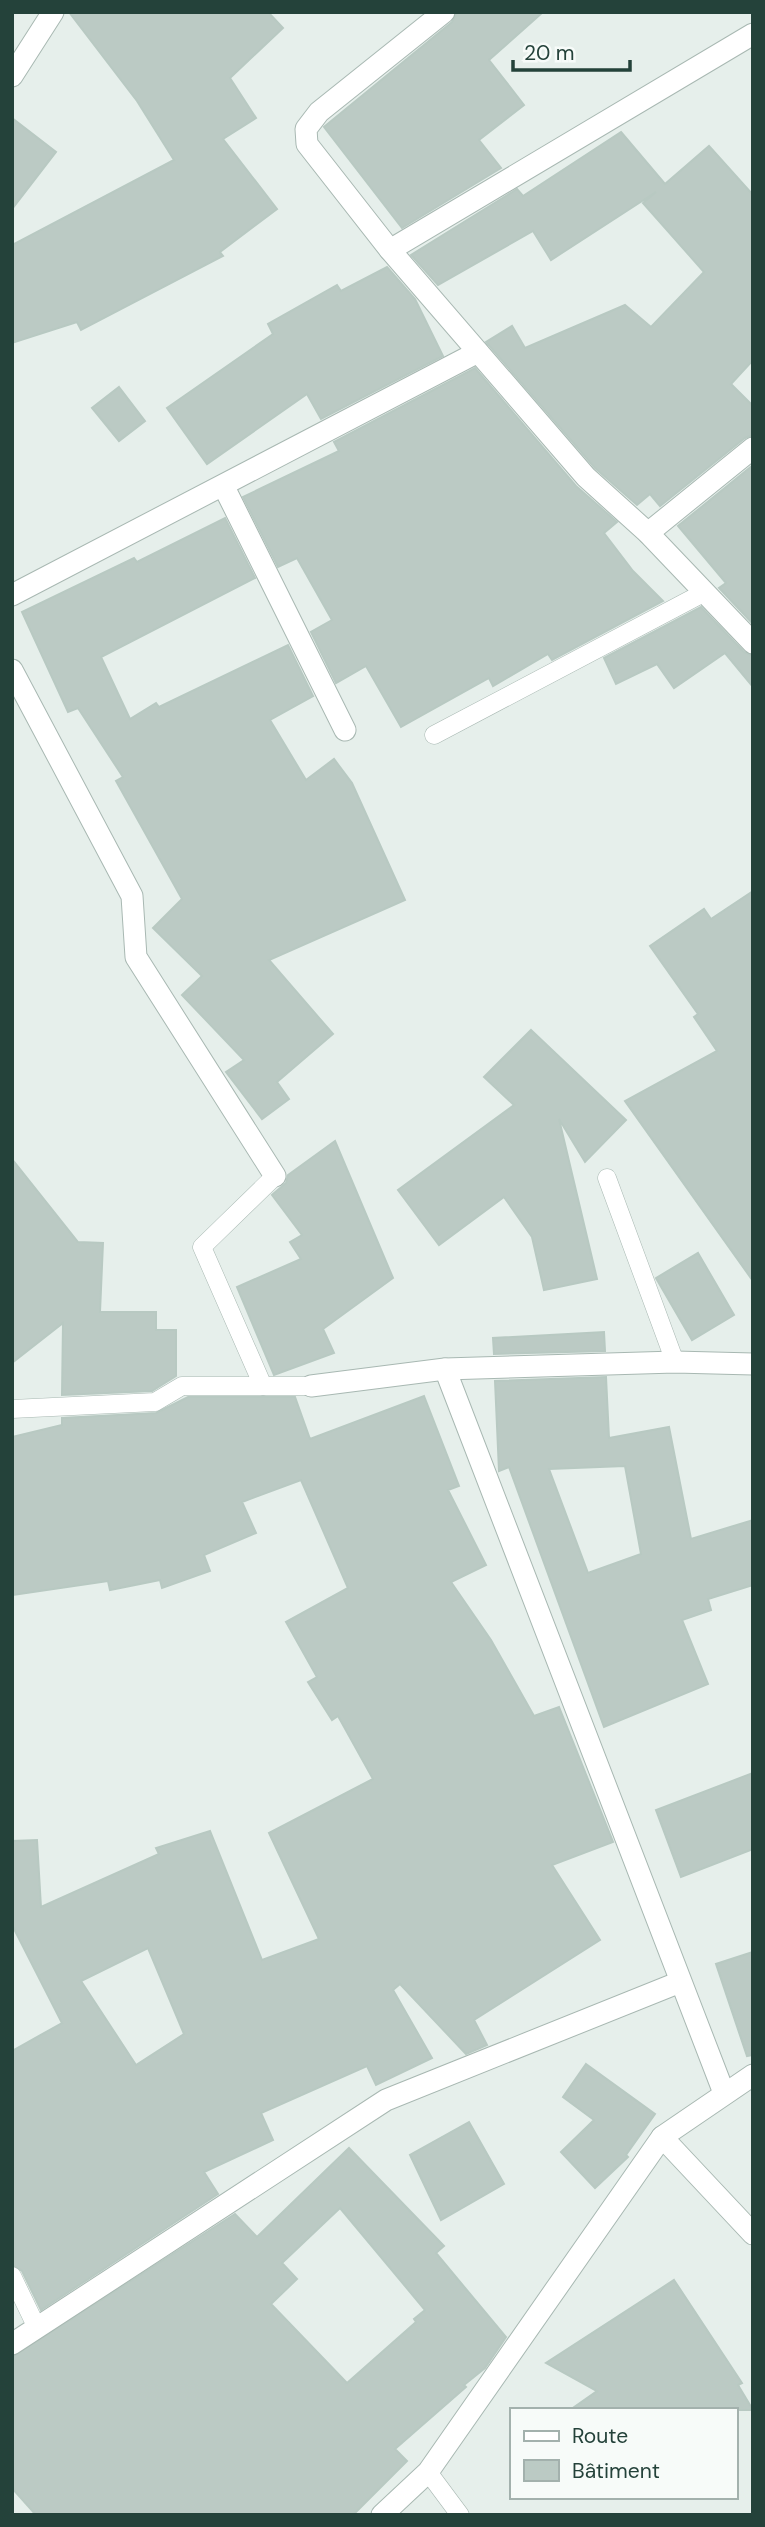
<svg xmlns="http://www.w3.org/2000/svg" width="765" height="2527" font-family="'DM Sans',sans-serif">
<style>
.building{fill:#bbcac4;stroke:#b8c9c2;stroke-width:2;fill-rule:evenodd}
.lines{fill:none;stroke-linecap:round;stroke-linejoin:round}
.service-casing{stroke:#a8b8b2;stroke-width:19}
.minor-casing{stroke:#a8b8b2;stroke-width:23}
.service{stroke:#fff;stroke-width:18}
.minor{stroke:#fff;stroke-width:21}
</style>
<rect width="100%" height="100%" fill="#e6efeb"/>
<g class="building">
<path d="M 69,12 L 268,12 L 283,28 L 230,78 L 256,118 L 223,139 L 277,209 L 220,252 L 223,256 L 81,330 L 77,322 L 12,343 L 12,245 L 174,160 L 137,101 Z"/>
<path d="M 457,12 L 543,12 L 489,60 L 524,105 L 479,140 L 501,168 L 402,228 L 324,127 L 452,22 Z"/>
<path d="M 12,118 L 56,152 L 12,209 Z"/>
<path d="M 621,132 L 665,184 L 709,146 L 753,195 L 753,360 L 731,384 L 753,406 L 753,435 L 745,438 L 660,506 L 650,494 L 637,505 L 595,468 L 486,342 L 512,326 L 525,348 L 625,305 L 651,327 L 704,272 L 643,203 L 656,192 L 551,260 L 533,231 L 438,285 L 411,255 L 517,189 L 523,196 Z"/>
<path d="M 387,267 L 415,299 L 443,356 L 321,419 L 307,394 L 207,464 L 167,408 L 273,334 L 268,324 L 337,285 L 341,291 Z"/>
<path d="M 475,368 L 576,486 L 617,522 L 604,533 L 633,571 L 663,601 L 552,660 L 548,654 L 493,686 L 489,678 L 401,727 L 366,666 L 336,683 L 311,632 L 332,620 L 297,558 L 278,567 L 243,497 L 339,451 L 334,442 Z"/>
<path d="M 119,387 L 145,421 L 119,441 L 92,408 Z"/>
<path d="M 753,465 L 753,624 L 719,588 L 726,583 L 678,526 Z"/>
<path d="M 225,518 L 255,578 L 101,657 L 130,719 L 156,703 L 159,707 L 288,645 L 313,696 L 270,720 L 306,780 L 334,759 L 352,783 L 405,900 L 269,960 L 333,1034 L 277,1082 L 289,1099 L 262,1119 L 226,1072 L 244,1060 L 182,995 L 202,976 L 153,928 L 182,899 L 116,781 L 123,777 L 78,708 L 68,712 L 22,612 L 134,558 L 137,562 Z"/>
<path d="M 701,607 L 744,652 L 753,656 L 753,687 L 725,653 L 674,688 L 657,664 L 616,684 L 604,658 Z"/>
<path d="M 753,891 L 753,1281 L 625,1101 L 717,1051 L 694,1017 L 698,1014 L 650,946 L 704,909 L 711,919 Z"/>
<path d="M 531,1030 L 626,1120 L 585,1162 L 559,1119 L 597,1279 L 544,1290 L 532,1237 L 504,1197 L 439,1245 L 398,1190 L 514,1105 L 484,1077 Z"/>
<path d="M 335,1141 L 393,1278 L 323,1329 L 334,1353 L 274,1375 L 237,1287 L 301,1259 L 290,1242 L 302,1235 L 272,1195 L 286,1183 L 288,1175 Z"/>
<path d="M 12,1159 L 78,1242 L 103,1243 L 100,1312 L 156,1312 L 156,1330 L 176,1330 L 176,1376 L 152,1391 L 62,1395 L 63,1323 L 12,1363 Z"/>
<path d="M 698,1253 L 734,1315 L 692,1340 L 656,1278 Z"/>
<path d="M 604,1332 L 605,1351 L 494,1354 L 493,1338 Z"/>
<path d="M 606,1377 L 609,1438 L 669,1427 L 691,1539 L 753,1520 L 753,1585 L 708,1599 L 711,1610 L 682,1620 L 708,1684 L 604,1727 L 509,1467 L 499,1471 L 495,1381 ZM 625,1466 L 641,1554 L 588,1573 L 549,1469 Z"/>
<path d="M 424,1396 L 459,1486 L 448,1490 L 486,1565 L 451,1582 L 491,1640 L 534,1716 L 559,1707 L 613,1842 L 552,1865 L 600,1940 L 474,2020 L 487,2045 L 466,2054 L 400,1984 L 393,1990 L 432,2058 L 376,2085 L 367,2066 L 261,2113 L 273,2140 L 204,2172 L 218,2194 L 41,2310 L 22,2271 L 12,2265 L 12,2051 L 62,2023 L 12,1925 L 12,1841 L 37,1840 L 41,1907 L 159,1854 L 156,1848 L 210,1831 L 262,1960 L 319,1939 L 269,1833 L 373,1779 L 338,1716 L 332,1720 L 308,1682 L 317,1677 L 286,1622 L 348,1588 L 301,1480 L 242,1502 L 256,1533 L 204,1555 L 210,1571 L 162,1588 L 160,1580 L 110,1590 L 108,1581 L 12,1595 L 12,1437 L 62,1425 L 62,1418 L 156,1413 L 188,1397 L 295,1397 L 310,1439 ZM 148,1948 L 184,2034 L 136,2065 L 81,1981 Z"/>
<path d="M 753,1773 L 753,1849 L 681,1877 L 656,1810 Z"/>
<path d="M 753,1952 L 753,2055 L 747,2056 L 716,1964 Z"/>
<path d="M 586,2064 L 655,2114 L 626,2155 L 628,2157 L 595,2188 L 561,2152 L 594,2120 L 563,2097 Z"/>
<path d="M 469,2122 L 504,2184 L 441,2220 L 410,2155 Z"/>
<path d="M 349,2148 L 444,2246 L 436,2253 L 506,2337 L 485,2368 L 464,2385 L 466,2387 L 395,2449 L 407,2461 L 353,2515 L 36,2515 L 12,2488 L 12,2357 L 235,2214 L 257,2237 ZM 340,2208 L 425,2310 L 414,2319 L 416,2322 L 347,2383 L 271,2304 L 297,2279 L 282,2263 Z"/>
<path d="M 674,2280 L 742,2383 L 738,2385 L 753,2410 L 570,2410 L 597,2391 L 546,2363 Z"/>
</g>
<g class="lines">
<g class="service-casing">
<g id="service">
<path d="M 434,735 L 705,592"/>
<path d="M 607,1178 L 675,1362"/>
<path d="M 263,1386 L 202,1247 L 275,1176"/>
<path d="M 12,1409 L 155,1402 L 182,1386 L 311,1386"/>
<path d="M 12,2276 L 37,2328"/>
<path d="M 428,2472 L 460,2515"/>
</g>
</g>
<g class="minor-casing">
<g id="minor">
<path d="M 444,12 L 319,112 L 306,129 L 307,144 L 390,250 L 586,477 L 648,533 L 753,643"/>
<path d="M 12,76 L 53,12"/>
<path d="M 390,250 L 753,34"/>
<path d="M 224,487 L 345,730"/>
<path d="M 648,533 L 753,448"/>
<path d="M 12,595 L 478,352"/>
<path d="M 12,670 L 132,896 L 136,957 L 275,1176"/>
<path d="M 445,1369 L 724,2093"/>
<path d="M 311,1386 L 445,1369 L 675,1362 L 753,1364"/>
<path d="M 753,2075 L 662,2137 L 753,2234"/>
<path d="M 12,2344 L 386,2100 L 680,1982"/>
<path d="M 382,2515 L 428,2472 L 662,2137"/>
</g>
</g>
<use href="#service" class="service"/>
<use href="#minor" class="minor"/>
</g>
<rect width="765" height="2527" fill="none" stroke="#24423a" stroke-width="28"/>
<rect x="510" y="2408" width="228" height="91" fill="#f7fbf9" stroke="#a3b1ad" stroke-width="2"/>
<rect x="524" y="2431" width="35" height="10" fill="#ffffff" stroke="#a3b1ad" stroke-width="2"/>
<text x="572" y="2443" font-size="21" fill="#24423a">Route</text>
<rect x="524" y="2460" width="35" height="21" fill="#bbcac4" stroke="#a3b1ad" stroke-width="2"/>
<text x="572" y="2478" font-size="21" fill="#24423a">Bâtiment</text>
<path d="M513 60v10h117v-10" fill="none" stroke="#24423a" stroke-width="3.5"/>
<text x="524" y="60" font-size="21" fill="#24423a" stroke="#f7fbf9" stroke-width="5" paint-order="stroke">20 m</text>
</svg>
